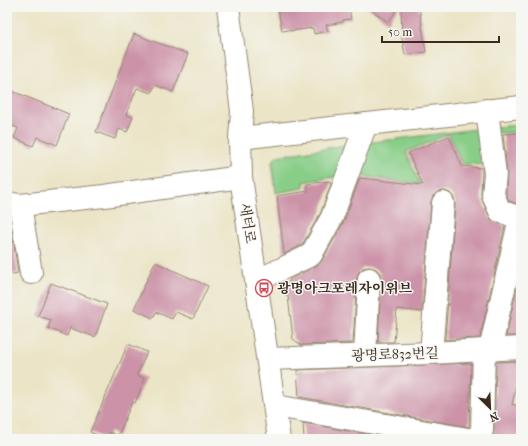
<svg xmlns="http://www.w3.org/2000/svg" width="528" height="446" font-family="'IM FELL French Canon','Noto Serif KR',serif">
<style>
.green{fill:#89ce88;stroke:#627c53}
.building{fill:#cc93a8}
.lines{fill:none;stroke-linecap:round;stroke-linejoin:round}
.minor-casing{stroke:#938772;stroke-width:24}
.minor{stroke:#fff;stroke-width:22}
.labels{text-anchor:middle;stroke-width:3;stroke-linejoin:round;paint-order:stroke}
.street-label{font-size:14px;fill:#3b2a1e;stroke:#f6f6f2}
.poi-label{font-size:14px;font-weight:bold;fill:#3b2a1e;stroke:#f6f6f2;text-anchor:start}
</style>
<rect width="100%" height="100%" fill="#f6f6f2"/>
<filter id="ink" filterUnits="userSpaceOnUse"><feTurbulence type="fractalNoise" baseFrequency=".025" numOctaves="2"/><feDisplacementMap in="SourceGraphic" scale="8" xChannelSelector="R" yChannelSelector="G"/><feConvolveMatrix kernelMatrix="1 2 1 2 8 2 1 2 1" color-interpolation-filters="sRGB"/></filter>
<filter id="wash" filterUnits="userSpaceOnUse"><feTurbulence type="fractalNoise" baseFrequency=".012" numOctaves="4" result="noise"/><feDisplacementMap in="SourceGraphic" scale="16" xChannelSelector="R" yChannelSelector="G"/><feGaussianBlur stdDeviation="0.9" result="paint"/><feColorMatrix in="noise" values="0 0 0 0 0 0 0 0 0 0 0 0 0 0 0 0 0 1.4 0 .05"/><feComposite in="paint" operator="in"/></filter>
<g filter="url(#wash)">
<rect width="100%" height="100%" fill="#ebe4c6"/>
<g class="green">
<path d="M 521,125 L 521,132 L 494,133 L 493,127 Z"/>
<path d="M 484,128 L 490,165 L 462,164 L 449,134 L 406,152 L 420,184 L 353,175 L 365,143 Z"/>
<path d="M 353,144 L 341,176 L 304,182 L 304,188 L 276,193 L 272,162 L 277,156 Z"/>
</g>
<g id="blocks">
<g class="building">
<path d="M 288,7 L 349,7 L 351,19 L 343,20 L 343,22 L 326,25 L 328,31 L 314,34 L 313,28 L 290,31 L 290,30 L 282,31 L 278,9 Z"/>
<path d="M 367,7 L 399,7 L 388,22 Z"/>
<path d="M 401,7 L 419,7 L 426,52 L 405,55 L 402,39 Z"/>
<path d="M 134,34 L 188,54 L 173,92 L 155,85 L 151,93 L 137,88 L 126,115 L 133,117 L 127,132 L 119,129 L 115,139 L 96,132 Z"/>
<path d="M 7,89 L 69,114 L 57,145 L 37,137 L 33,146 L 14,138 L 18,128 L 7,124 Z"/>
<path d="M 521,133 L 521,205 L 509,201 L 506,193 L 507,173 L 503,134 Z"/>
<path d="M 449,136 L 462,166 L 482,168 L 481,194 L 482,200 L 491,220 L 505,226 L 480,338 L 445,340 L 455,204 L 454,198 L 450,193 L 444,191 L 437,192 L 433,196 L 431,202 L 422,312 L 397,309 L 394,342 L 378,342 L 381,279 L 380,273 L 376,269 L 369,267 L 363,268 L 359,272 L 357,278 L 353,343 L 301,345 L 293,339 L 288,296 L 285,294 L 290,279 L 316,266 L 322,261 L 344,221 L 360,178 L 423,185 L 408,153 Z"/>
<path d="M 330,181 L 331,184 L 321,212 L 302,245 L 284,254 L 277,196 L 308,191 L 307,184 Z"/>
<path d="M 12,231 L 18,273 L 7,275 L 7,232 Z"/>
<path d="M 155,262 L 208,286 L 193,319 L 176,312 L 172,319 L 156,312 L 153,318 L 134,309 Z"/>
<path d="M 521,270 L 521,336 L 506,336 Z"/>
<path d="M 51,283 L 107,304 L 95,337 L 70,328 L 67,336 L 48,328 L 51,320 L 38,316 Z"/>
<path d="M 128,344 L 147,352 L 137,375 L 145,379 L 135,403 L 132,402 L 118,436 L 110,432 L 106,439 L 90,432 Z"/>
<path d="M 521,361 L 520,377 L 518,377 L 512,405 L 521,404 L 521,439 L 492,439 L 494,431 L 496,362 Z"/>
<path d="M 471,363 L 469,427 L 299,397 L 297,370 Z"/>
<path d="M 303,423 L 394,439 L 304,439 Z"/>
</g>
</g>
</g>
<g filter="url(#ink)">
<use href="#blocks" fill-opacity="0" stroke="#938772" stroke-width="1"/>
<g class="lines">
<g class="minor-casing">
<g id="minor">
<path d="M 228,7 L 242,111 L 240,138 L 241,177 L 279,439"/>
<path d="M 487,110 L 495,174 L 493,195 L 500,211 L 520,218"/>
<path d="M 240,138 L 521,107"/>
<path d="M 7,203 L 20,205 L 104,196 L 241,177"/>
<path d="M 20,205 L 31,273"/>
<path d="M 256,281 L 311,255 L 332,217 L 366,124"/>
<path d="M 490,350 L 520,218 L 521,218"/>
<path d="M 431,353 L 443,203"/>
<path d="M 365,355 L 369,279"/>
<path d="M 268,359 L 431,353 L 521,348"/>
<path d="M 275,406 L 468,439"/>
<path d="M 475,439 L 482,431 L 484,350"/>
</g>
</g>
<use href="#minor" class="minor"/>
</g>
</g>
<defs>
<g id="bus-ring" transform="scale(0.9)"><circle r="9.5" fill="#f6f6f2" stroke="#d1495b" stroke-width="1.5"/><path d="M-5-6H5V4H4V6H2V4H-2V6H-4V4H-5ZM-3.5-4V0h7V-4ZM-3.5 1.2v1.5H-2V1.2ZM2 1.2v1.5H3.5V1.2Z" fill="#d1495b"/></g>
</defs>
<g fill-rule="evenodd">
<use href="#bus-ring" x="264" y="288"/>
</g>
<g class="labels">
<g class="street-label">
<text transform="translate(248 223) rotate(81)" y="5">새터로</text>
<text transform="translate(395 354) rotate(-2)" y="5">광명로832번길</text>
</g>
<g class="poi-label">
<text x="277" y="293">광명아크포레자이위브</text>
</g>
</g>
<rect width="528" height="446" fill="none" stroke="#f6f6f2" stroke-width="24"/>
<g transform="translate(490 408) rotate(156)" stroke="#f6f6f2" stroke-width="3" paint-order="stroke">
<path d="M0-3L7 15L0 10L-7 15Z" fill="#3b2a1e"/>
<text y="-6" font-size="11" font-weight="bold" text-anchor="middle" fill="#3b2a1e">N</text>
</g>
<path d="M382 36v6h117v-6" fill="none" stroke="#3b2a1e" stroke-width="2"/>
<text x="388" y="36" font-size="12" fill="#3b2a1e" stroke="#f6f6f2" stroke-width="3" paint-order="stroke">50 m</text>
</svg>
